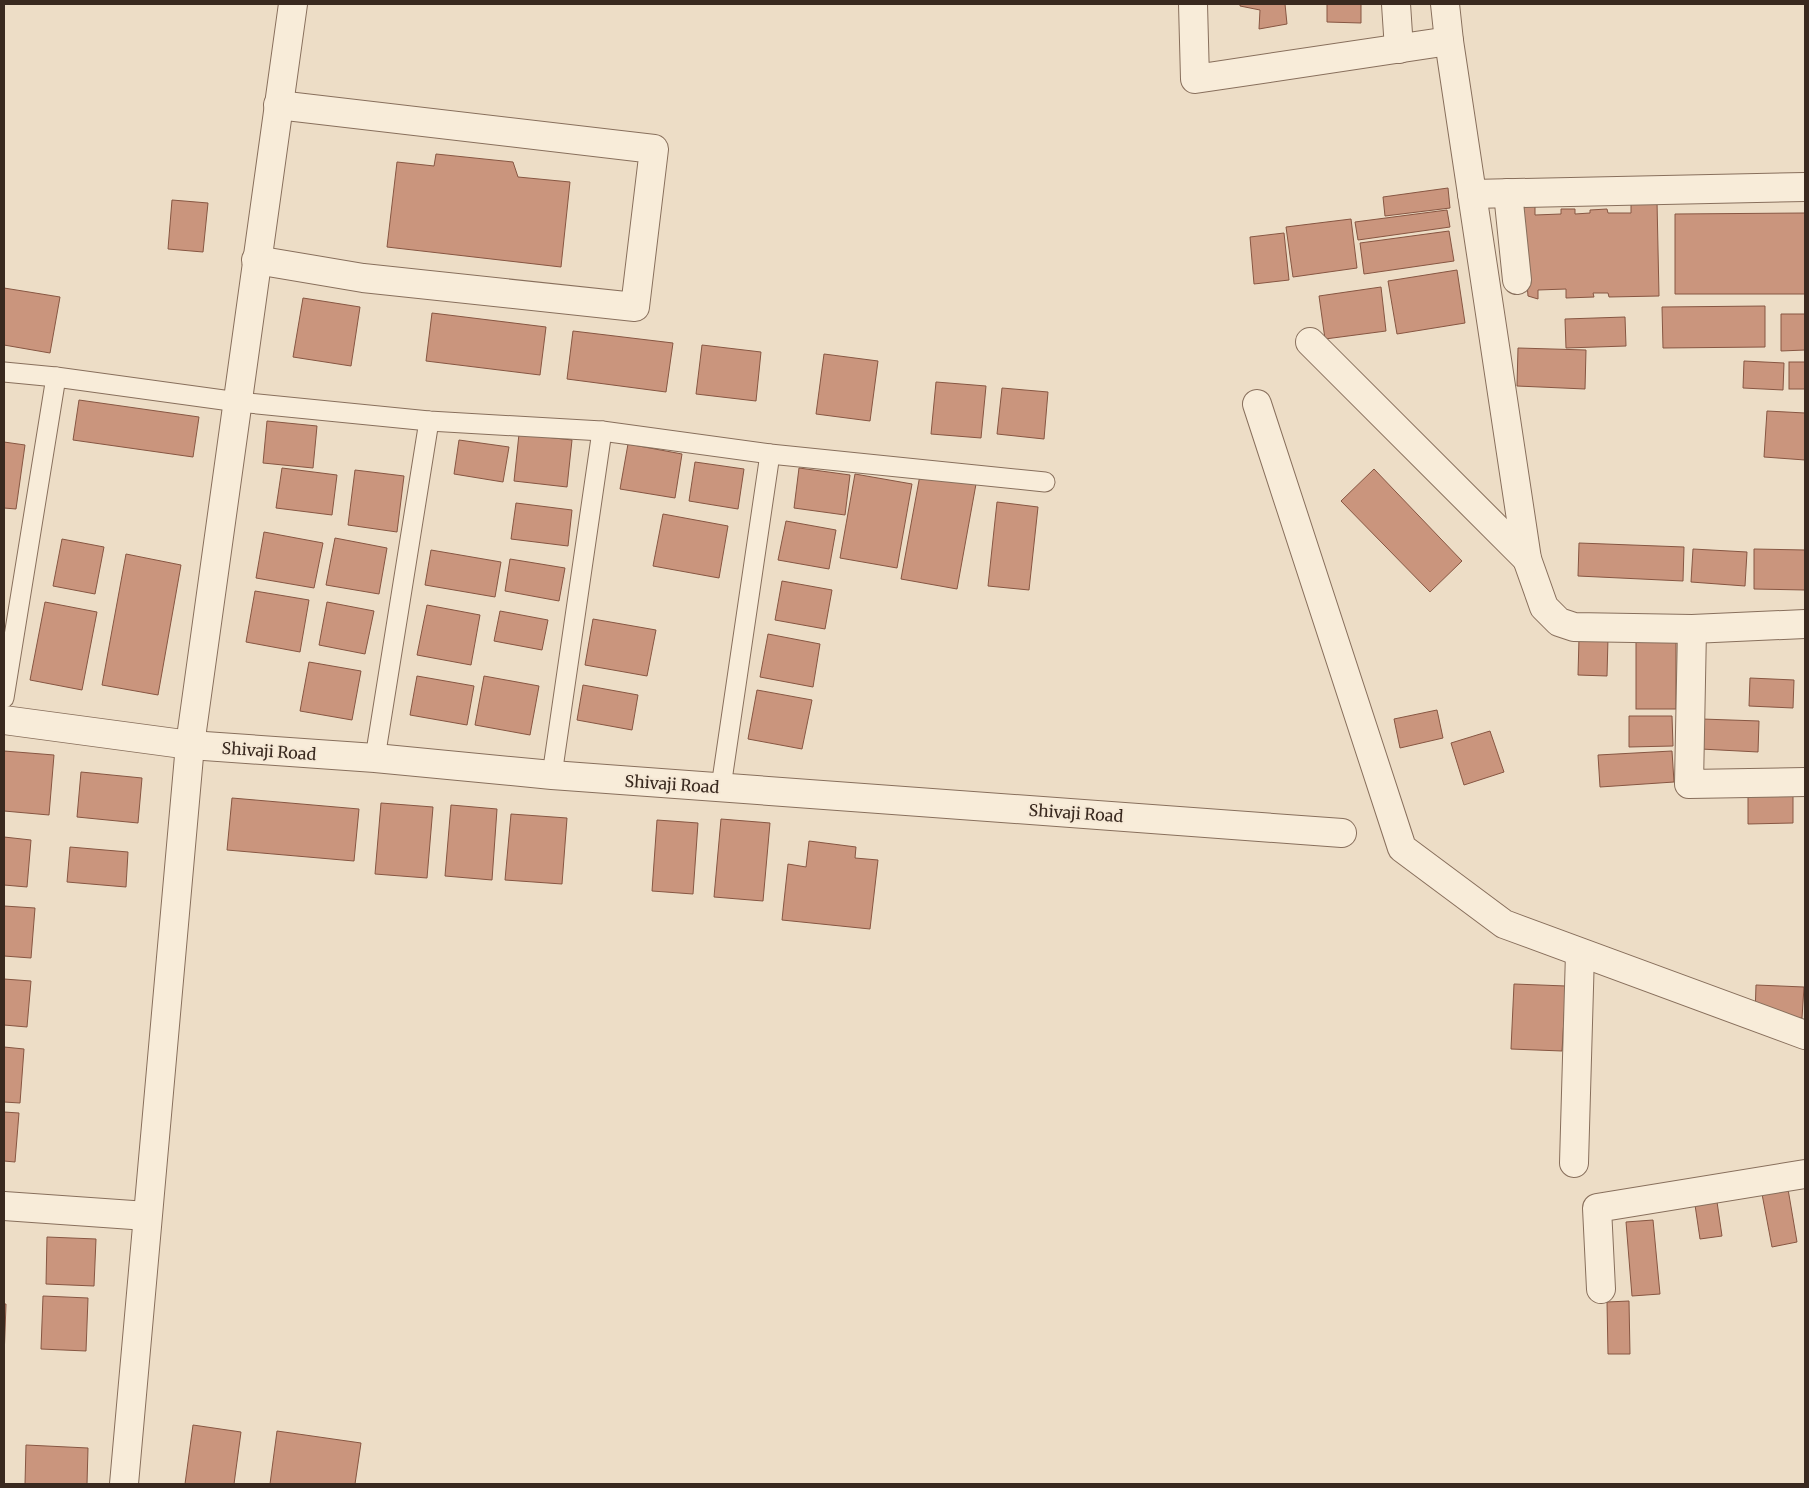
<svg xmlns="http://www.w3.org/2000/svg" width="1809" height="1488" font-family="Merriweather,serif">
<style>
.building{fill:#ca957d;stroke:#875642}
.lines{fill:none;stroke-linecap:round;stroke-linejoin:round}
.service-casing{stroke:#886f5c;stroke-width:21}
.minor-casing{stroke:#886f5c;stroke-width:30}
.service{stroke:#f8ecd9;stroke-width:19}
.minor{stroke:#f8ecd9;stroke-width:28}
.labels{text-anchor:middle;stroke-width:4;stroke-linejoin:round;paint-order:stroke}
.street-label{font-size:16px;fill:#39291f;stroke:#f5e8d5}
</style>
<rect width="100%" height="100%" fill="#edddc6"/>
<g class="building">
<path d="M 1240,4 L 1285,4 L 1287,24 L 1259,29 L 1260,10 L 1240,6 Z"/>
<path d="M 1327,4 L 1361,4 L 1361,23 L 1327,22 Z"/>
<path d="M 436,154 L 513,162 L 518,177 L 570,182 L 561,267 L 387,247 L 397,162 L 434,166 Z"/>
<path d="M 1448,188 L 1450,208 L 1385,216 L 1383,197 Z"/>
<path d="M 172,200 L 208,203 L 203,252 L 168,249 Z"/>
<path d="M 1657,201 L 1659,296 L 1609,297 L 1608,293 L 1593,293 L 1594,297 L 1566,298 L 1566,289 L 1538,290 L 1538,299 L 1528,296 L 1521,209 L 1535,204 L 1535,215 L 1561,214 L 1561,209 L 1575,209 L 1575,214 L 1590,213 L 1590,210 L 1607,209 L 1608,213 L 1631,213 L 1631,202 Z"/>
<path d="M 1447,210 L 1450,227 L 1358,240 L 1355,222 Z"/>
<path d="M 1805,213 L 1805,294 L 1675,294 L 1675,214 Z"/>
<path d="M 1351,219 L 1357,268 L 1293,277 L 1286,227 Z"/>
<path d="M 1449,231 L 1454,261 L 1364,274 L 1360,243 Z"/>
<path d="M 1284,233 L 1289,280 L 1254,284 L 1250,237 Z"/>
<path d="M 1457,270 L 1465,323 L 1397,334 L 1388,281 Z"/>
<path d="M 1381,287 L 1386,331 L 1325,339 L 1319,296 Z"/>
<path d="M 4,288 L 60,297 L 50,353 L 4,345 Z"/>
<path d="M 303,298 L 360,307 L 351,366 L 293,357 Z"/>
<path d="M 1765,306 L 1765,347 L 1663,348 L 1662,307 Z"/>
<path d="M 432,313 L 546,327 L 540,375 L 426,361 Z"/>
<path d="M 1781,314 L 1805,314 L 1805,350 L 1781,351 Z"/>
<path d="M 1625,317 L 1626,346 L 1566,348 L 1565,319 Z"/>
<path d="M 573,331 L 673,343 L 666,392 L 567,379 Z"/>
<path d="M 702,345 L 761,352 L 756,401 L 696,394 Z"/>
<path d="M 1518,348 L 1586,350 L 1585,389 L 1517,386 Z"/>
<path d="M 824,354 L 878,361 L 870,421 L 816,414 Z"/>
<path d="M 1744,361 L 1784,363 L 1783,390 L 1743,388 Z"/>
<rect x="1789" y="362" width="16" height="27"/>
<path d="M 936,382 L 986,386 L 981,438 L 931,434 Z"/>
<path d="M 1002,388 L 1048,392 L 1044,439 L 997,434 Z"/>
<path d="M 79,400 L 199,417 L 193,457 L 73,440 Z"/>
<path d="M 1767,411 L 1805,413 L 1805,460 L 1764,457 Z"/>
<path d="M 267,421 L 317,426 L 313,468 L 263,463 Z"/>
<path d="M 519,434 L 572,440 L 567,487 L 514,481 Z"/>
<path d="M 459,440 L 509,447 L 503,482 L 454,474 Z"/>
<path d="M 4,442 L 25,445 L 16,509 L 4,508 Z"/>
<path d="M 628,444 L 682,454 L 675,498 L 620,489 Z"/>
<path d="M 695,462 L 744,469 L 738,509 L 689,501 Z"/>
<path d="M 282,468 L 337,475 L 332,515 L 276,508 Z"/>
<path d="M 799,468 L 850,475 L 845,515 L 794,508 Z"/>
<path d="M 1374,469 L 1462,561 L 1430,592 L 1341,501 Z"/>
<path d="M 355,470 L 404,476 L 397,532 L 348,525 Z"/>
<path d="M 855,474 L 912,484 L 897,568 L 840,558 Z"/>
<path d="M 920,475 L 976,484 L 957,589 L 901,579 Z"/>
<path d="M 997,502 L 1038,507 L 1029,590 L 988,586 Z"/>
<path d="M 516,503 L 572,510 L 568,546 L 511,539 Z"/>
<path d="M 663,514 L 728,526 L 719,578 L 653,566 Z"/>
<path d="M 786,521 L 836,530 L 829,569 L 778,560 Z"/>
<path d="M 264,532 L 323,543 L 314,588 L 256,578 Z"/>
<path d="M 335,538 L 387,548 L 379,594 L 326,585 Z"/>
<path d="M 62,539 L 104,547 L 95,594 L 53,586 Z"/>
<path d="M 1579,543 L 1684,547 L 1683,581 L 1578,576 Z"/>
<path d="M 1693,549 L 1747,552 L 1745,586 L 1691,582 Z"/>
<path d="M 1754,549 L 1805,550 L 1805,590 L 1754,589 Z"/>
<path d="M 431,550 L 501,562 L 495,597 L 425,585 Z"/>
<path d="M 126,554 L 181,565 L 158,695 L 102,685 Z"/>
<path d="M 510,559 L 565,568 L 559,601 L 505,591 Z"/>
<path d="M 782,581 L 832,590 L 825,629 L 775,620 Z"/>
<path d="M 255,591 L 309,600 L 300,652 L 246,642 Z"/>
<path d="M 45,602 L 97,612 L 82,690 L 30,680 Z"/>
<path d="M 327,602 L 374,611 L 365,654 L 319,645 Z"/>
<path d="M 427,605 L 480,615 L 471,665 L 417,655 Z"/>
<path d="M 500,611 L 548,620 L 542,650 L 494,641 Z"/>
<path d="M 593,619 L 656,630 L 647,676 L 585,665 Z"/>
<path d="M 768,634 L 820,644 L 813,687 L 760,677 Z"/>
<path d="M 1579,638 L 1608,638 L 1607,676 L 1578,675 Z"/>
<rect x="1636" y="641" width="40" height="68"/>
<path d="M 309,662 L 361,671 L 352,720 L 300,711 Z"/>
<path d="M 417,676 L 474,686 L 467,725 L 410,715 Z"/>
<path d="M 484,676 L 539,686 L 530,735 L 475,725 Z"/>
<path d="M 1750,678 L 1794,680 L 1793,708 L 1749,706 Z"/>
<path d="M 583,685 L 638,695 L 632,730 L 577,720 Z"/>
<path d="M 757,690 L 812,700 L 802,749 L 748,739 Z"/>
<path d="M 1437,710 L 1443,738 L 1400,748 L 1394,719 Z"/>
<path d="M 1629,716 L 1672,716 L 1673,746 L 1629,747 Z"/>
<path d="M 1702,719 L 1759,721 L 1758,752 L 1701,749 Z"/>
<path d="M 1490,731 L 1504,772 L 1464,785 L 1451,743 Z"/>
<path d="M 4,751 L 54,755 L 49,815 L 4,811 Z"/>
<path d="M 1672,751 L 1674,782 L 1600,787 L 1598,755 Z"/>
<path d="M 81,772 L 142,778 L 138,823 L 77,817 Z"/>
<path d="M 1748,789 L 1793,790 L 1793,823 L 1748,824 Z"/>
<path d="M 232,798 L 359,809 L 354,861 L 227,850 Z"/>
<path d="M 381,803 L 433,807 L 427,878 L 375,874 Z"/>
<path d="M 451,805 L 497,809 L 492,880 L 445,876 Z"/>
<path d="M 511,814 L 567,818 L 562,884 L 505,880 Z"/>
<path d="M 721,819 L 770,823 L 763,901 L 714,897 Z"/>
<path d="M 657,820 L 698,823 L 693,894 L 652,891 Z"/>
<path d="M 4,837 L 31,840 L 27,887 L 4,885 Z"/>
<path d="M 809,841 L 856,847 L 855,858 L 878,860 L 870,929 L 782,920 L 788,864 L 806,867 Z"/>
<path d="M 70,847 L 128,852 L 126,887 L 67,882 Z"/>
<path d="M 4,906 L 35,908 L 31,958 L 4,956 Z"/>
<path d="M 4,979 L 31,981 L 27,1027 L 4,1025 Z"/>
<path d="M 1514,984 L 1566,986 L 1562,1051 L 1511,1049 Z"/>
<path d="M 1756,985 L 1804,987 L 1802,1018 L 1755,1016 Z"/>
<path d="M 4,1047 L 24,1049 L 20,1103 L 4,1102 Z"/>
<path d="M 4,1112 L 19,1113 L 15,1162 L 4,1161 Z"/>
<path d="M 1788,1189 L 1797,1242 L 1772,1247 L 1762,1194 Z"/>
<path d="M 1716,1195 L 1722,1236 L 1700,1239 L 1694,1198 Z"/>
<path d="M 1653,1220 L 1660,1294 L 1632,1296 L 1626,1222 Z"/>
<path d="M 47,1237 L 96,1239 L 94,1286 L 46,1284 Z"/>
<path d="M 43,1296 L 88,1298 L 86,1351 L 41,1349 Z"/>
<path d="M 1629,1301 L 1630,1354 L 1608,1354 L 1607,1302 Z"/>
<path d="M 4,1304 L 6,1304 L 4,1358 Z"/>
<path d="M 193,1425 L 241,1432 L 234,1484 L 185,1484 Z"/>
<path d="M 277,1431 L 361,1443 L 355,1484 L 270,1484 Z"/>
<path d="M 26,1445 L 88,1448 L 87,1484 L 25,1484 Z"/>
</g>
<g class="lines">
<g class="service-casing">
<g id="service">
<path d="M 4,372 L 56,377 L 238,402 L 429,421 L 602,431 L 770,454 L 1045,482"/>
<path d="M 4,698 L 56,377"/>
<path d="M 375,758 L 429,421"/>
<path d="M 552,775 L 602,431"/>
<path d="M 721,787 L 770,454"/>
</g>
</g>
<g class="minor-casing">
<g id="minor">
<path d="M 1193,4 L 1195,79 L 1449,41"/>
<path d="M 1396,4 L 1399,49"/>
<path d="M 1445,4 L 1449,41 L 1527,559 L 1544,607 L 1559,622 L 1574,627 L 1692,629 L 1805,624"/>
<path d="M 1508,193 L 1517,280"/>
<path d="M 1472,194 L 1805,187"/>
<path d="M 256,260 L 363,278 L 635,307 L 654,149 L 278,105"/>
<path d="M 1310,342 L 1527,559"/>
<path d="M 1257,404 L 1402,848 L 1504,924 L 1805,1035"/>
<path d="M 1692,629 L 1689,784 L 1805,782"/>
<path d="M 4,720 L 190,745 L 375,758 L 552,775 L 1342,833"/>
<path d="M 1574,1163 L 1580,953"/>
<path d="M 4,1206 L 147,1216"/>
<path d="M 1601,1289 L 1597,1208 L 1805,1174"/>
<path d="M 124,1484 L 190,745 L 293,4"/>
</g>
</g>
<use href="#service" class="service"/>
<use href="#minor" class="minor"/>
</g>
<g class="labels">
<g class="street-label">
<text transform="translate(269 751) rotate(4)" y="6">Shivaji Road</text>
<text transform="translate(672 784) rotate(4)" y="6">Shivaji Road</text>
<text transform="translate(1076 813) rotate(4)" y="6">Shivaji Road</text>
</g>
</g>
<rect width="1809" height="1488" fill="none" stroke="#39291f" stroke-width="10"/>
</svg>
